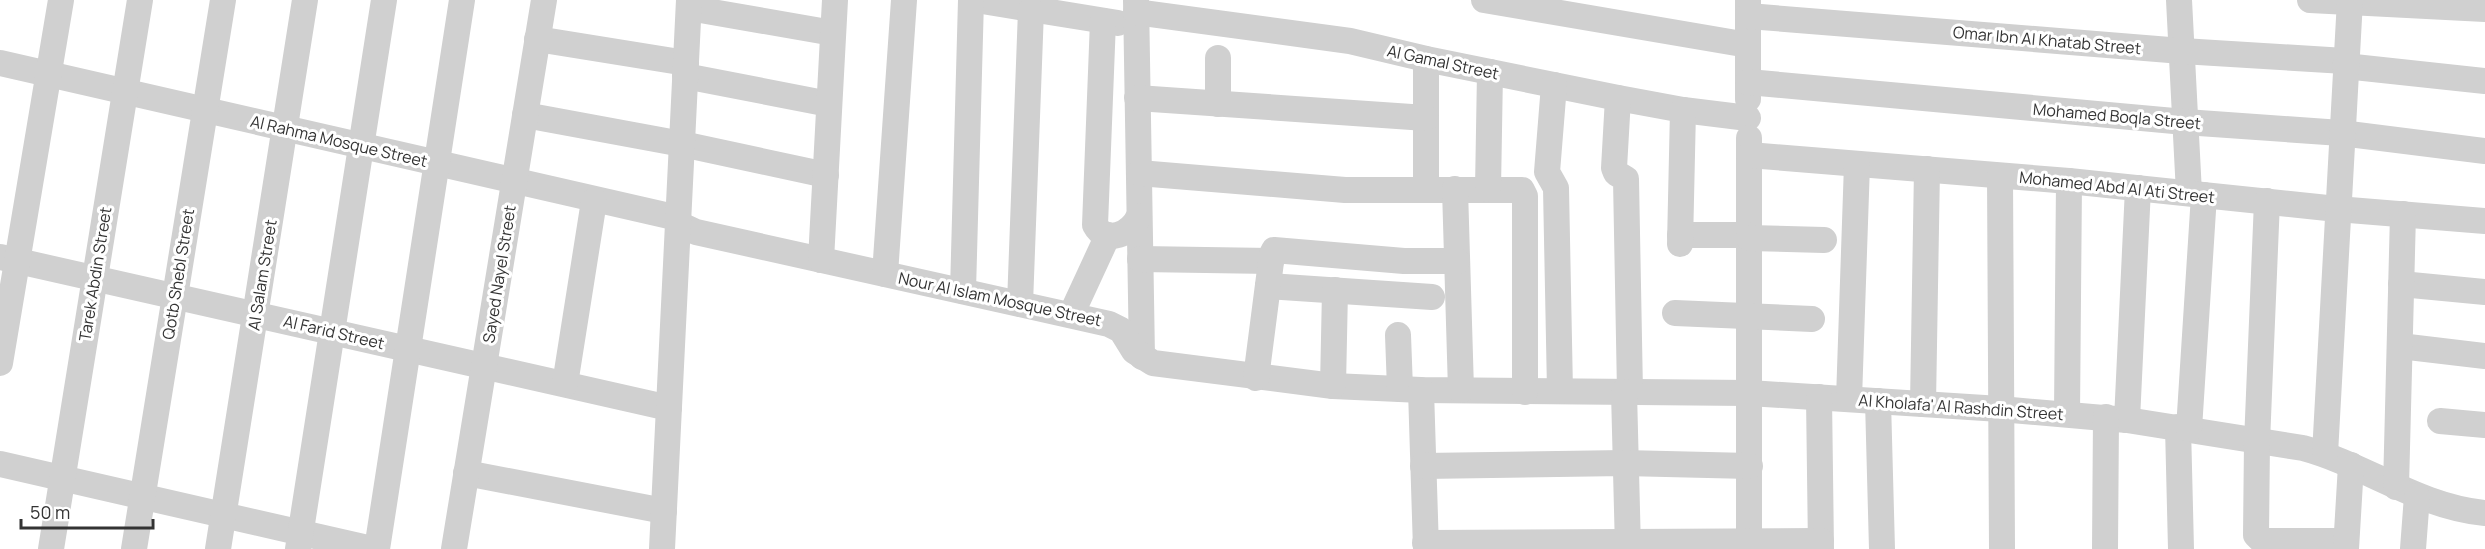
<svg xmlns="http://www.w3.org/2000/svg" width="2485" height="549" font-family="Manrope,sans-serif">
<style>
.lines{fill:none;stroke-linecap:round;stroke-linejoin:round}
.minor{stroke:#d0d0d0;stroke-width:26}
.labels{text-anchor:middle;stroke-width:6;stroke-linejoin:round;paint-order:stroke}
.street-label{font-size:16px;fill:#333;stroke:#fff}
</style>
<rect width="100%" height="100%" fill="#fff"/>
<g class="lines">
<g class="minor">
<path d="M 976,0 L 1118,23"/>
<path d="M 1136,0 L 1142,357"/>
<path d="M 1484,0 L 1748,45"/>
<path d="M 1748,0 L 1748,99"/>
<path d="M 2179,0 L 2189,193"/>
<path d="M 2310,0 L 2485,9"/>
<path d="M 689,8 L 833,33"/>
<path d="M 1136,12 L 1350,41 L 1426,59 L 1618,98 L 1683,110 L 1748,118"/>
<path d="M 1748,16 L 2182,51 L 2345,61"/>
<path d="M 1103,21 L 1095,225 C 1106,246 1132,233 1139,216"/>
<path d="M 537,39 L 686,63"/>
<path d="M 1426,59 L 1426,190"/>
<path d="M 0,63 L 678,218 L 681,225 L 696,232 L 1109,324 L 1121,330 L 1134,351 L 1153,363 L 1333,386 L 1421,390 L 1749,393 L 2000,409 L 2127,420 L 2303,448 C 2366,465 2419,507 2485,513"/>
<path d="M 2345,66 L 2485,81"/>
<path d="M 685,76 L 829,104"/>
<path d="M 1748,82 L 2185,122 L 2341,133 L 2485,151"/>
<path d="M 1554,85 L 1547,172 L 1556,188 L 1560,391"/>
<path d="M 1137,98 L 1426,118"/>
<path d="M 1618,98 L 1614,168 L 1616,173 L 1626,179 L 1630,392"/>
<path d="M 1218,104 L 1218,58"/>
<path d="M 525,115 L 682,144 L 826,175"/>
<path d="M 1749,138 L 1749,549"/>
<path d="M 1749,155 L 2069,181 L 2337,209 L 2485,221"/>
<path d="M 1139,173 L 1345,190 L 1522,190 L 1525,196 L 1525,392"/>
<path d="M 2000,176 L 2002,549"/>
<path d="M 1455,189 L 1461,390"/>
<path d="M 1488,189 L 1490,72"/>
<path d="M 2267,201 L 2257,442 L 2256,535 L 2262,541 L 2346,541"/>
<path d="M 1680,235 L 1749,235"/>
<path d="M 1749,238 L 1824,240"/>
<path d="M 1680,244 L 1683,110"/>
<path d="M 0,257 L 669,408"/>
<path d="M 1140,259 L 1271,261"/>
<path d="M 821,260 L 835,0"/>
<path d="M 885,274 L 904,0"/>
<path d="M 2401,284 L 2485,292"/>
<path d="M 1268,286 L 1432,297"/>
<path d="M 963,291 L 971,0"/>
<path d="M 1020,304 L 1031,10"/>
<path d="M 1675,313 L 1812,319"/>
<path d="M 1071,315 L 1108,235"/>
<path d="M 1398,335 L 1400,389"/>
<path d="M 2400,346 L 2485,356"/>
<path d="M 0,363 L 61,0"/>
<path d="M 1256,378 L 1272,254 L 1274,250 L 1404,261 L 1457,261"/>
<path d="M 565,384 L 594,201"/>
<path d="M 1333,386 L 1335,290"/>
<path d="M 1421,390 L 1426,549"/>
<path d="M 1624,392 L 1628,549"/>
<path d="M 1819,397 L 1821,549"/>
<path d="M 1849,399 L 1857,164"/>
<path d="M 1878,401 L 1882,549"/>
<path d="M 1923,404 L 1927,169"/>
<path d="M 2067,414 L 2069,181"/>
<path d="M 2127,420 L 2138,188"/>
<path d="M 2440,421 L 2485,425"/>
<path d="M 2178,427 L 2181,549"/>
<path d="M 2189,429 L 2204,195"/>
<path d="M 2325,454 L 2350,0"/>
<path d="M 0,464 L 372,549"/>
<path d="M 1423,466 L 1624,463 L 1750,466"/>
<path d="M 466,473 L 664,511"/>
<path d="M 2396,487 L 2403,214"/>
<path d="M 1425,543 L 1821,541"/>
<path d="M 51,549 L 140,0"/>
<path d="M 134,549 L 223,0"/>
<path d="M 218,549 L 305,0"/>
<path d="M 298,549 L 384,0"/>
<path d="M 377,549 L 462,0"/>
<path d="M 454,549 L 544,0"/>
<path d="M 662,549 L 689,0"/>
<path d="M 2105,549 L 2106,417"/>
<path d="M 2346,549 L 2351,465"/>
<path d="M 2413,549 L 2417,496"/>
</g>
</g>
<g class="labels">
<g class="street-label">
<text transform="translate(2047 40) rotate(5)" y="6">Omar Ibn Al Khatab Street</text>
<text transform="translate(1443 62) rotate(12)" y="6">Al Gamal Street</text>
<text transform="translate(2117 116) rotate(5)" y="6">Mohamed Boqla Street</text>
<text transform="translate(339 141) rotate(13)" y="6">Al Rahma Mosque Street</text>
<text transform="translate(2117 187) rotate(6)" y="6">Mohamed Abd Al Ati Street</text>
<text transform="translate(95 274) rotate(-81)" y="6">Tarek Abdin Street</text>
<text transform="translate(178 274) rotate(-81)" y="6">Qotb Shebl Street</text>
<text transform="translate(499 274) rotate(-81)" y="6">Sayed Nayel Street</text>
<text transform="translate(262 275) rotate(-81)" y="6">Al Salam Street</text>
<text transform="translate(1000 299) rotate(12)" y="6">Nour Al Islam Mosque Street</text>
<text transform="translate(334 332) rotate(13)" y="6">Al Farid Street</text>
<text transform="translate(1961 407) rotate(4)" y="6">Al Kholafa' Al Rashdin Street</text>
</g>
</g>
<path d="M21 519v9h132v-9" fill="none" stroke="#333333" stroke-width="3"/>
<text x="30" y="519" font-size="18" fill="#333333" stroke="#ffffff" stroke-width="4.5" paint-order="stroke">50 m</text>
</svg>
